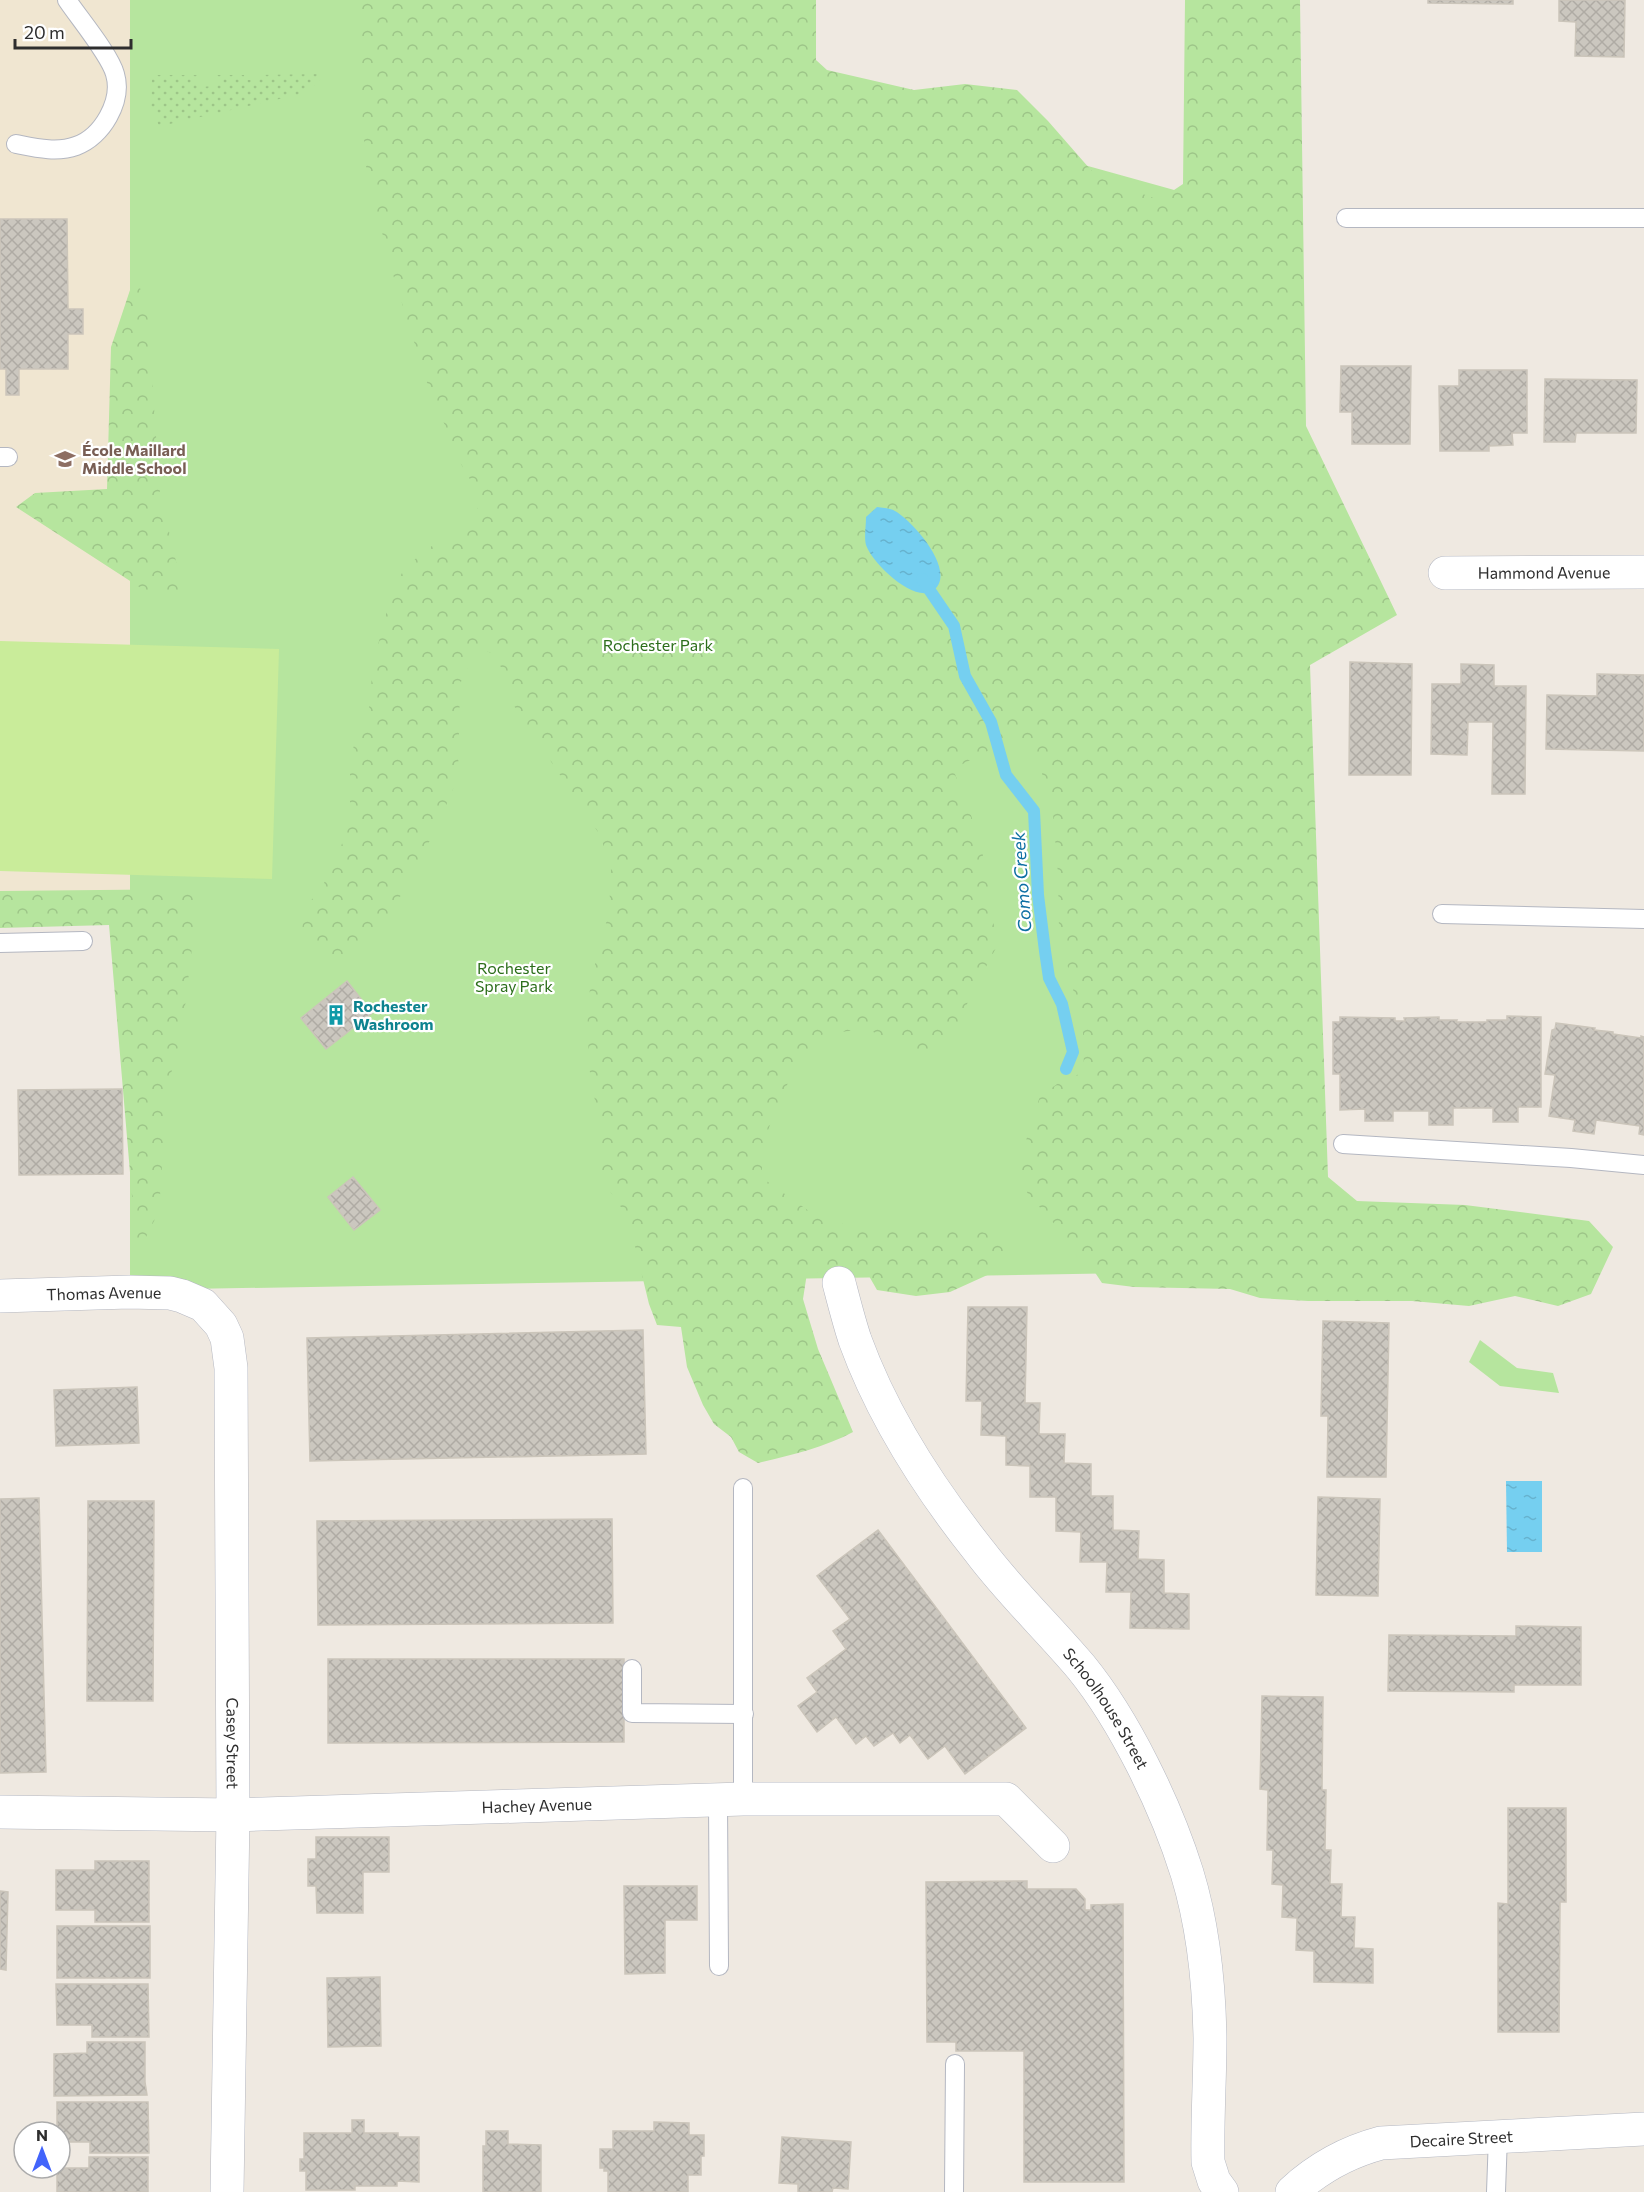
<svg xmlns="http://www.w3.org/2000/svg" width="1644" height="2192" font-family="Commissioner,sans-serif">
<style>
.education{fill:#f0e6d1}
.grass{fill:#b6e59e}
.forest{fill:url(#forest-crowns)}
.garden{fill:url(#garden-dots)}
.pitch{fill:#c9ec9a}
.water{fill:url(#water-ripples)}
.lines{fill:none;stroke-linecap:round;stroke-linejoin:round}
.stream{stroke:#75cff0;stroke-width:12}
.building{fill:url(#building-cross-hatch);stroke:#cbc5ba;stroke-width:1.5}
.service-casing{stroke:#b4b7c1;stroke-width:20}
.minor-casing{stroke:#b4b7c1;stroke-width:34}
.tertiary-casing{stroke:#b4b7c1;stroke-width:34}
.service{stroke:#fff;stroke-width:18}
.minor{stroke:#fff;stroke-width:33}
.tertiary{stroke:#fff;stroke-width:33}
.labels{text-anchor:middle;stroke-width:4.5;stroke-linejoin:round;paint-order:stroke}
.education-label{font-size:16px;font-weight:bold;fill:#785e54;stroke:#fff;text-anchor:start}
.street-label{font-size:16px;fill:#2e2e2e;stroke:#fff}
.park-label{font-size:16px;fill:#2c6e1b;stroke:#fff}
.culture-label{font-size:16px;font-weight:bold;fill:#0d838f;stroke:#fff;text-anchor:start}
.water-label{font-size:18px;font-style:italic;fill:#0d6fa3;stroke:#fff}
</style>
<defs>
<pattern id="forest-crowns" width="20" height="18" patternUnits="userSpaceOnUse" patternTransform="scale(1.5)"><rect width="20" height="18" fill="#b6e59e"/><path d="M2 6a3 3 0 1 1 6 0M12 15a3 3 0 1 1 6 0" fill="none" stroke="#9dc588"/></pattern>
<pattern id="garden-dots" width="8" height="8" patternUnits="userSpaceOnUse" patternTransform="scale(1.5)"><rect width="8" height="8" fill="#b6e59e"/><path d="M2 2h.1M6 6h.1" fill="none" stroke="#9dc588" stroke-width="1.8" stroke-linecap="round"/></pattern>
<pattern id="water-ripples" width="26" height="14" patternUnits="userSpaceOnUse" patternTransform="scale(1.5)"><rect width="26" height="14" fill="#75cff0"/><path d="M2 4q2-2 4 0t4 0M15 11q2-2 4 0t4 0" fill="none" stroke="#66b2ce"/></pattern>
<pattern id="building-cross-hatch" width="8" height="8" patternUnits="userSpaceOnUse" patternTransform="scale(1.5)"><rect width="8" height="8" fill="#cbc7bf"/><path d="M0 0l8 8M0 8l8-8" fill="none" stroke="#afaba4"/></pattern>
</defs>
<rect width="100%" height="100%" fill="#efe9e1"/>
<path class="education" d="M 0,0 L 130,0 L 130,918 L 0,920 Z"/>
<g class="grass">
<path d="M 130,0 L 814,0 L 814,90 L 1185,193 L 1187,1272 L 130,1290 Z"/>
<path d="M 1480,1340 L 1517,1368 L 1553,1373 L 1559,1393 L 1500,1386 L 1469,1362 Z"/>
</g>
<g class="forest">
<path d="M 362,0 L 816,0 L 816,60 L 827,70 L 914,90 L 965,84 L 1017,90 L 1048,121 L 1097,177 L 1159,200 L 1183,184 L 1185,0 L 1300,0 L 1306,426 L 1397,615 L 1310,665 L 1328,1177 L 1357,1201 L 1465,1205 L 1589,1221 L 1613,1247 L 1591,1294 L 1558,1306 L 1515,1296 L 1469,1306 L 1412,1301 L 1308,1301 L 1260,1298 L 1230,1289 L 1134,1287 L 1102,1283 L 1088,1262 L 1028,1194 L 1019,1177 L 1024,1147 L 1040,1096 L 1060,1082 L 1084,1072 L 1083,1031 L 1059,930 L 1058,874 L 1053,814 L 1040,766 L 1009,740 L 953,769 L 971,815 L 984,859 L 997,946 L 970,997 L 954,1035 L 919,1054 L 867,1029 L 823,1034 L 798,1063 L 777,1105 L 765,1139 L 761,1177 L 823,1221 L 891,1231 L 982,1232 L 1011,1240 L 994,1272 L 950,1292 L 916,1296 L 877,1290 L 865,1269 L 807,1273 L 803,1299 L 818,1349 L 853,1432 C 823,1448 791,1455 758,1463 L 739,1452 L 731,1437 L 714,1424 L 703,1405 L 687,1367 L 681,1327 L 657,1325 L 649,1304 L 633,1238 L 618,1200 L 607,1189 L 601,1167 L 597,1112 L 589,1067 L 587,1005 L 597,954 L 609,913 L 611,868 L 600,835 L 512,703 L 497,655 L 486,651 L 471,660 L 460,684 L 458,777 L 436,829 L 393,910 L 370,940 L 349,963 L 323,959 L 302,938 L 303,911 L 323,885 L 339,853 L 350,818 L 350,762 L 354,745 L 369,709 L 373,664 L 391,595 L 405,567 L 437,542 L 462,529 L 473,517 L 482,500 L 461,464 L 426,380 L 390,265 L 366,166 L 358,56 Z"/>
<path d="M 132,284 L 146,292 L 160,493 L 183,591 L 144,590 L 16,507 L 35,493 L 107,489 L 111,347 Z"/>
<path d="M 199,889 L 182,1032 L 167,1089 L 159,1211 L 137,1255 L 109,925 L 0,928 L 0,891 Z"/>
</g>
<path class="garden" d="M 325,74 L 315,85 L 301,94 L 161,126 L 159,126 L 151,107 L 152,78 L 155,75 L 198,75 L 199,87 L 215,86 L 215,75 L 244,75 L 245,80 L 257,80 L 258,75 Z"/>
<path class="pitch" d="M 0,641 L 279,649 L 272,879 L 0,871 Z"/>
<g class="water">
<path d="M 877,507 C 882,508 890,508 895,511 C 913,521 957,571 934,590 C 915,605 872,563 866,545 C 864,537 866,526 866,517 Z"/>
<path d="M 1506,1481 L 1542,1481 L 1542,1552 L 1507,1552 Z"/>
</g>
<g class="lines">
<path class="stream" d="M 922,579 L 954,626 L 965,676 L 991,722 L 1006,775 L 1034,811 L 1038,895 L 1045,951 L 1049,978 L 1062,1004 L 1073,1052 L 1066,1069"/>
</g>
<g class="building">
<path d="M 1428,0 L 1513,0 L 1513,4 L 1428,3 Z"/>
<path d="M 1559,0 L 1625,0 L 1624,57 L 1575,56 L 1576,22 L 1559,21 Z"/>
<path d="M 0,219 L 67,219 L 68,309 L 83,309 L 83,334 L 68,334 L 68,369 L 19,369 L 19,395 L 6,395 L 6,369 L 0,369 Z"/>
<path d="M 1341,366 L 1411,366 L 1410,444 L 1352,444 L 1352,412 L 1340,412 Z"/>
<path d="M 1459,370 L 1527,370 L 1527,433 L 1512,433 L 1513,445 L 1489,446 L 1489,451 L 1440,451 L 1439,386 L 1459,386 Z"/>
<path d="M 1545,379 L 1637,380 L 1636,433 L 1576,433 L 1575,442 L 1544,442 Z"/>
<path d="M 1350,662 L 1412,664 L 1411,775 L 1349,775 Z"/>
<path d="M 1461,664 L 1494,665 L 1494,686 L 1526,686 L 1525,794 L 1492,794 L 1493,722 L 1468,722 L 1467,755 L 1431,754 L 1432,684 L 1461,684 Z"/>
<path d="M 1597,674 L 1644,675 L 1644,751 L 1546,749 L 1547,695 L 1597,696 Z"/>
<path d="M 347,981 L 372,1013 L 326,1049 L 301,1018 Z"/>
<path d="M 1507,1016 L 1541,1017 L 1541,1107 L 1518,1107 L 1518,1122 L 1493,1122 L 1493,1108 L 1453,1108 L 1453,1125 L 1429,1125 L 1429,1111 L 1393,1111 L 1393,1121 L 1365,1121 L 1365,1109 L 1340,1110 L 1340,1074 L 1333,1074 L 1333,1022 L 1340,1022 L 1340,1017 L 1395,1018 L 1395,1021 L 1405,1021 L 1404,1018 L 1439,1017 L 1439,1020 L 1457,1020 L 1456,1022 L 1487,1022 L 1487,1020 L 1507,1020 Z"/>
<path d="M 1556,1023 L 1595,1028 L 1594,1030 L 1613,1032 L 1613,1034 L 1641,1038 L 1641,1036 L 1644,1037 L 1644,1135 L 1639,1134 L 1640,1126 L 1596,1120 L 1594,1134 L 1573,1131 L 1575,1120 L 1549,1116 L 1555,1075 L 1545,1074 L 1552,1030 L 1555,1029 Z"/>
<path d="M 122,1089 L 123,1174 L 19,1175 L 18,1090 Z"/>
<path d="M 353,1177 L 380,1210 L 354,1230 L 328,1197 Z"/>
<path d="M 968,1307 L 1027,1307 L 1025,1403 L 1040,1403 L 1039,1434 L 1065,1434 L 1064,1463 L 1091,1464 L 1091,1496 L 1113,1496 L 1113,1530 L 1139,1531 L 1138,1559 L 1164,1560 L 1164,1593 L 1189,1594 L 1189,1629 L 1130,1628 L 1131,1592 L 1106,1592 L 1107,1562 L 1080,1562 L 1081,1532 L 1056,1531 L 1056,1497 L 1030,1497 L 1030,1466 L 1006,1465 L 1006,1436 L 981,1435 L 982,1401 L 966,1401 Z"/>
<path d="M 1323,1321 L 1389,1323 L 1386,1477 L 1327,1477 L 1328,1416 L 1321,1416 Z"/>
<path d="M 643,1330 L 646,1454 L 310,1461 L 307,1338 Z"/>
<path d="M 137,1387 L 139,1443 L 56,1446 L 54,1390 Z"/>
<path d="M 1318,1497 L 1380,1499 L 1378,1596 L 1316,1595 Z"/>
<path d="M 39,1498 L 46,1772 L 0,1773 L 0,1499 Z"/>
<path d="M 88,1501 L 154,1501 L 153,1701 L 87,1701 Z"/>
<path d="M 612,1519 L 613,1623 L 318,1625 L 317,1521 Z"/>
<path d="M 878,1530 L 1026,1728 L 965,1774 L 945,1746 L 928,1759 L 910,1735 L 900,1743 L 893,1733 L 874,1746 L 866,1736 L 856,1744 L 836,1717 L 817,1732 L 798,1706 L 817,1692 L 807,1678 L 846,1649 L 833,1631 L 850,1619 L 817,1576 Z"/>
<path d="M 1516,1626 L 1581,1627 L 1581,1685 L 1514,1685 L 1514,1692 L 1388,1691 L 1389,1635 L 1516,1636 Z"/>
<path d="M 328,1659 L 624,1659 L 624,1742 L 328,1743 Z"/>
<path d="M 1262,1696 L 1323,1697 L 1322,1790 L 1326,1790 L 1325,1850 L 1331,1850 L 1330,1884 L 1342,1884 L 1341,1917 L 1355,1917 L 1354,1948 L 1373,1949 L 1373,1983 L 1314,1982 L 1314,1951 L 1296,1950 L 1297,1918 L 1282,1917 L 1283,1885 L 1272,1884 L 1273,1850 L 1267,1850 L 1268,1790 L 1260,1789 Z"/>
<path d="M 1508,1808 L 1566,1808 L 1566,1902 L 1560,1902 L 1559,2032 L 1498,2032 L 1498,1903 L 1508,1904 Z"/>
<path d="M 316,1837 L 389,1837 L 389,1872 L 363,1872 L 363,1913 L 317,1913 L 316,1886 L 308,1886 L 308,1859 L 316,1859 Z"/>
<path d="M 95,1861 L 149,1861 L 149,1922 L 95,1922 L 95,1910 L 56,1910 L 56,1870 L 95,1870 Z"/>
<path d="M 1027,1881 L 1027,1889 L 1076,1889 L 1085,1899 L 1085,1910 L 1091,1910 L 1091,1905 L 1123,1904 L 1124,2182 L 1024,2182 L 1024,2051 L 956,2051 L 956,2042 L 927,2042 L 926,1882 Z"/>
<path d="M 624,1886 L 697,1886 L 697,1920 L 665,1920 L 665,1973 L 625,1974 Z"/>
<path d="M 0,1891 L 8,1892 L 6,1970 L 0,1969 Z"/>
<rect x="57" y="1926" width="93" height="52"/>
<path d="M 380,1977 L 381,2046 L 328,2047 L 327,1978 Z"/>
<path d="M 56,1984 L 148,1984 L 149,2037 L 92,2037 L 92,2025 L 57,2025 Z"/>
<path d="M 87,2042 L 145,2042 L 145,2082 L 147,2095 L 54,2096 L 54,2054 L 87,2053 Z"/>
<path d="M 57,2102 L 148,2102 L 149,2153 L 90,2153 L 90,2142 L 60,2142 L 60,2132 L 57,2132 Z"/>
<path d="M 352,2120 L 364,2120 L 364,2133 L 398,2133 L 398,2137 L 419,2137 L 419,2182 L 397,2181 L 397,2186 L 355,2186 L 355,2190 L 306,2190 L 306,2171 L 300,2171 L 300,2159 L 304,2159 L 304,2133 L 352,2133 Z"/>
<path d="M 654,2122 L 689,2123 L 689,2135 L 704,2135 L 704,2156 L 701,2156 L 701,2175 L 688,2175 L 688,2192 L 608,2192 L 608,2171 L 604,2171 L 604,2168 L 600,2168 L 600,2149 L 613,2149 L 613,2131 L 654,2131 Z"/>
<path d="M 486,2131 L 508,2131 L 508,2144 L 541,2145 L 541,2192 L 483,2192 L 483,2146 L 486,2146 Z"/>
<path d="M 782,2137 L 851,2142 L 848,2189 L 833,2188 L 832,2192 L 798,2192 L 798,2184 L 779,2183 Z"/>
<path d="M 89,2157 L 148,2157 L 148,2192 L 57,2192 L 57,2168 L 89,2168 Z"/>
</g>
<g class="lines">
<g class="service-casing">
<g id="service">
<path d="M 16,144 C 36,148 57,153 76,146 C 102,137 123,101 115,74 C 110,55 79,18 67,0"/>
<path d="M 1346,218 L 1644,218"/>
<path d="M 0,457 L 8,457"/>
<path d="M 1442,914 L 1644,919"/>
<path d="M 0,943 L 83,941"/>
<path d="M 1343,1144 L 1571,1158 L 1644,1165"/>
<path d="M 743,1488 L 743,1799"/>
<path d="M 632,1669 L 632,1713 L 744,1714"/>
<path d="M 718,1799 L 719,1966"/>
<path d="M 954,2192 L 955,2064"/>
<path d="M 1496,2192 L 1498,2136"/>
</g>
</g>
<g class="minor-casing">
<g id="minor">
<path id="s1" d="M 1445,573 L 1644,572"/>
<path id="s2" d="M 839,1283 C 844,1302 849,1322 855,1340 C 883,1417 929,1488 980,1552 C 1011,1593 1048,1628 1081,1667 C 1125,1721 1166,1806 1187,1873 C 1203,1925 1209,1983 1210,2038 C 1210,2079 1207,2121 1208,2162 L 1214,2181 L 1222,2192"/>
<path id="s3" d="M 0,1296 L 129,1292 L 170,1293 L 182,1296 L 203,1305 L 221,1325 L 227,1338 L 231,1368 L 233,1815 L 227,2192"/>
<path id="s4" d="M 0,1812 L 233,1815 L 743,1799 L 1006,1799 L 1053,1846"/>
</g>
</g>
<g class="tertiary-casing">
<g id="tertiary">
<path id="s5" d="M 1292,2192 C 1318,2168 1347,2152 1381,2143 L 1644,2129"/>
</g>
</g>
<use href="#service" class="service"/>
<use href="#minor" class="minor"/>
<use href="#tertiary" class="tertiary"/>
</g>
<defs>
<g id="school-bare" transform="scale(1.62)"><path d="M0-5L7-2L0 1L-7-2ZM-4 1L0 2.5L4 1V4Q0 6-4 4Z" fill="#8d6e63" stroke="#fff" stroke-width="2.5" paint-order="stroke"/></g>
<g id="building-bare" transform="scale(1.62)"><path d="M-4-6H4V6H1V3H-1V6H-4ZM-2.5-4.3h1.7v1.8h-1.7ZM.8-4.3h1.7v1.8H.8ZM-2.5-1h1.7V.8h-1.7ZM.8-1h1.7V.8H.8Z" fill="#0f9aa8" stroke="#fff" stroke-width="2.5" paint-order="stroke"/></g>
</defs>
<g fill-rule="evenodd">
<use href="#school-bare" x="65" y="459"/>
<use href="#building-bare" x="336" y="1015"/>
</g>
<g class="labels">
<g class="education-label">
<text x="82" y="456">École Maillard<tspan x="82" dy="18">Middle School</tspan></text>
</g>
<g class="street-label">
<text dy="6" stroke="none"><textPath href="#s1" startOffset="99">Hammond Avenue</textPath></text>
<text dy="6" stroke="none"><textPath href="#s3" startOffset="104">Thomas Avenue</textPath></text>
<text dy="6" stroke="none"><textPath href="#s2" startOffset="508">Schoolhouse Street</textPath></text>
<text dy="6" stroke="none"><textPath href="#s3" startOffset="652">Casey Street</textPath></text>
<text dy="6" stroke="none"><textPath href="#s4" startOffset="537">Hachey Avenue</textPath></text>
<text dy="6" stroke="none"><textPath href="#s5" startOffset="183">Decaire Street</textPath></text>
</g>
<g class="park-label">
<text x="658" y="651">Rochester Park</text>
<text x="514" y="974">Rochester<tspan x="514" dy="18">Spray Park</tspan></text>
</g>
<g class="culture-label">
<text x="353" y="1012">Rochester<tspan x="353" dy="18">Washroom</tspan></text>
</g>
<g class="water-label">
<text transform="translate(1022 882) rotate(-94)" y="6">Como Creek</text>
</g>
</g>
<g transform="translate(42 2150)"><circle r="28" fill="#ffffff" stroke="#ababab" stroke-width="1.5"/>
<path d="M0-4.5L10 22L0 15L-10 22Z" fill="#4264fb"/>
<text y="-9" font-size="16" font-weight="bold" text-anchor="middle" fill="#2e2e2e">N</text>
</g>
<path d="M15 39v9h116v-9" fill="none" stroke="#2e2e2e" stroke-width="3"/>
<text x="24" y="39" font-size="18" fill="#2e2e2e" stroke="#ffffff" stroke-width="4.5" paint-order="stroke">20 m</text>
</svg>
